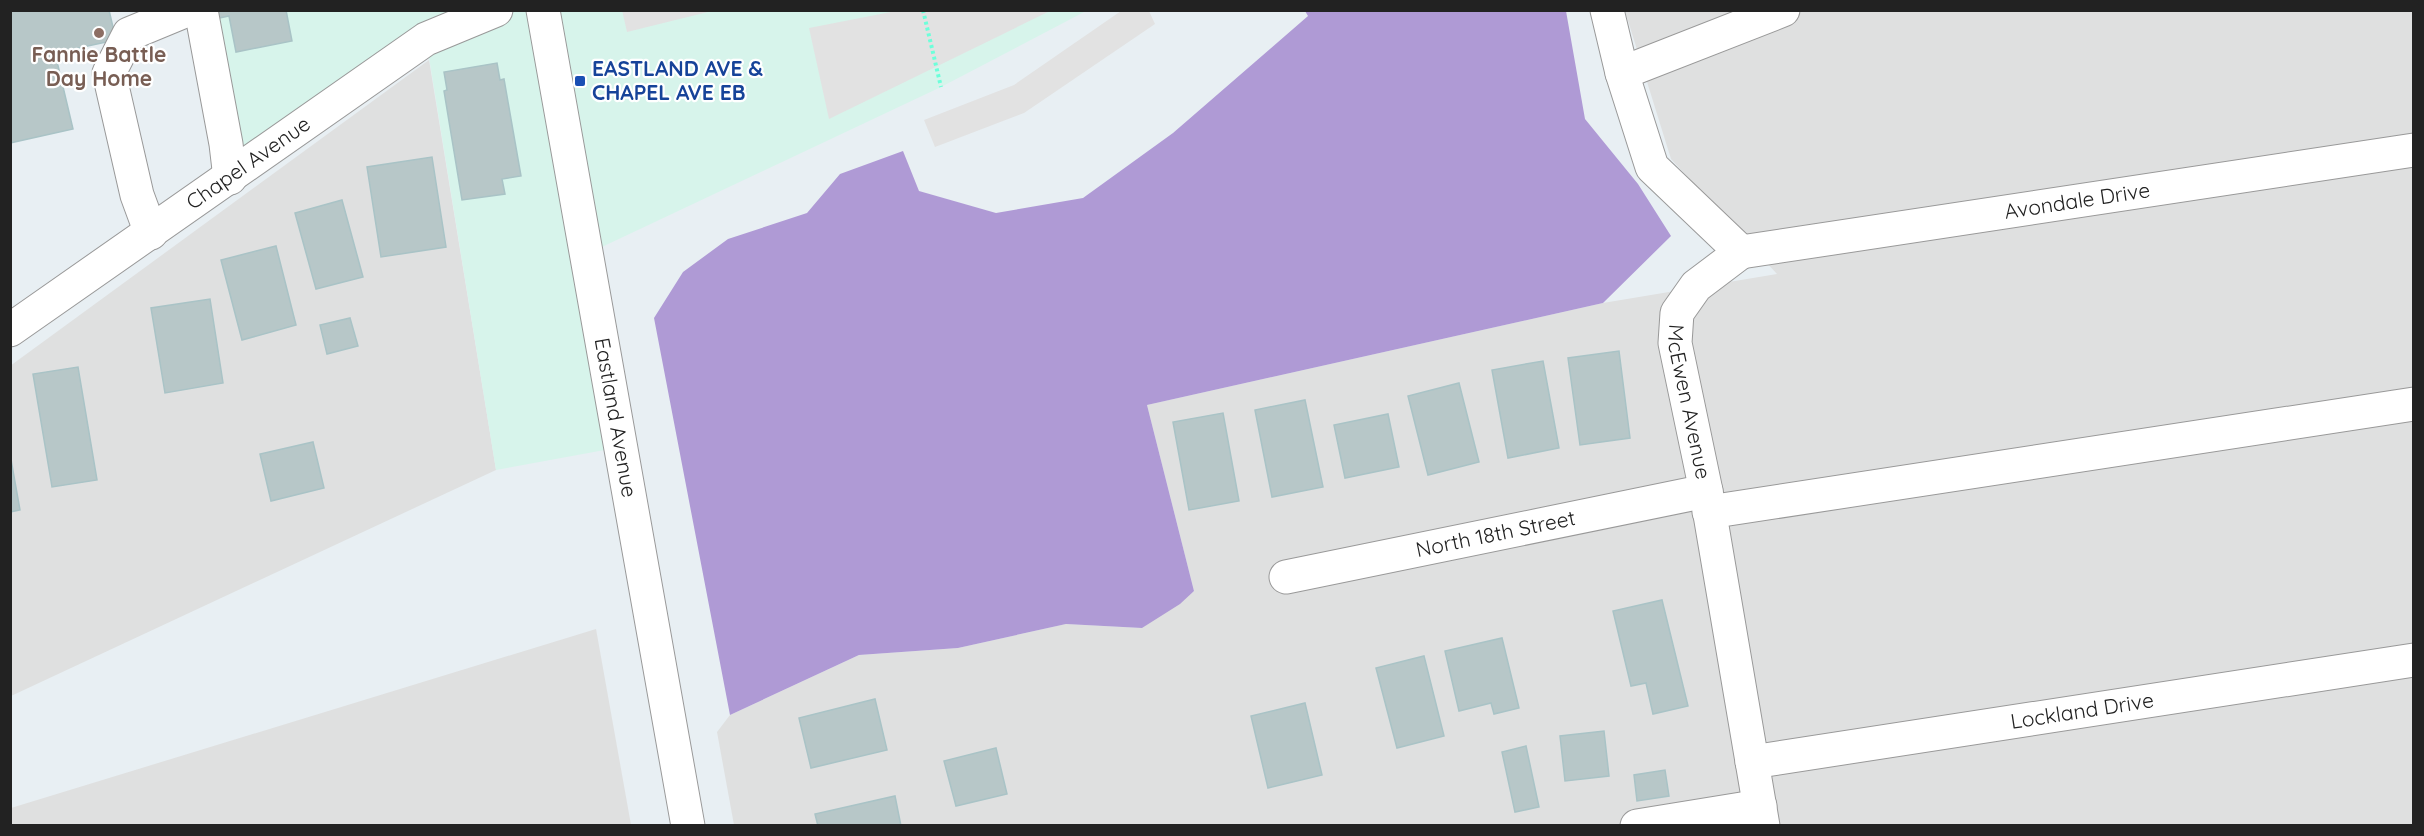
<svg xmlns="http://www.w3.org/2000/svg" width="2424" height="836" font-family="Quicksand,sans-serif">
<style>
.residential{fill:#dfe0e0}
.commercial{fill:#d7f4eb}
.forest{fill:#af9ad5}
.parking{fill:#e2e2e2}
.building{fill:#b7c7c8;stroke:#a9c3c6;stroke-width:1.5}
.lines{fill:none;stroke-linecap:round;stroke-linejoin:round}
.minor-casing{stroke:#999;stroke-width:35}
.path{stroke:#6dffda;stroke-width:4;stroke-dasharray:3 3;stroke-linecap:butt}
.minor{stroke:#fff;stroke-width:33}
.education-dot{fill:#8d6e63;stroke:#fff;stroke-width:2}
.transit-dot{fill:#1a4fb4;stroke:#fff;stroke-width:2}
.labels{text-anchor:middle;stroke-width:4.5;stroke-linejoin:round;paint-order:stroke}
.education-label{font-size:21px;font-weight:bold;fill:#785e54;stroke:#fff}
.transit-label{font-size:21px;font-weight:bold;fill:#164399;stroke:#fff;text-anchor:start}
.street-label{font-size:21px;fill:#222;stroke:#fff}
</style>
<rect width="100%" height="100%" fill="#e8eff3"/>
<g class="residential">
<path d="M 1625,11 L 2413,11 L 2413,825 L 734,825 L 717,732 L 730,715 L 859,655 L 958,648 L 1066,624 L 1142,628 L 1194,591 L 1147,405 L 1603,303 L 1777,274 L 1671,159 Z"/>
<path d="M 429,60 L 496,470 L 11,696 L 10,366 Z"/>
<path d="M 596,629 L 631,825 L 11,825 L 11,808 Z"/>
</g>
<path class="commercial" d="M 201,11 L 1086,11 L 941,87 L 587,254 L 621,447 L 496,470 L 426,39 L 230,178 Z"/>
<path class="forest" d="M 1305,11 L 1566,11 L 1585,119 L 1638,184 L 1671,236 L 1603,303 L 1147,405 L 1194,591 L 1180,604 L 1142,628 L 1066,624 L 958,648 L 859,655 L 730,715 L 654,318 L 683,272 L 728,239 L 807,213 L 840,174 L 903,151 L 919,191 L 996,213 L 1083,198 L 1173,133 L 1308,16 Z"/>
<g class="parking">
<path d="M 622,10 L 712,10 L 712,11 L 627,32 Z"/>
<path d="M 901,10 L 1050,10 L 1050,11 L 829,119 L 809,28 Z"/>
<path d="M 1121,11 L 1149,11 L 1155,24 L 1024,113 L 935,147 L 924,120 L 1014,85 Z"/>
</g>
<g class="building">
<path d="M 10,10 L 109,10 L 116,40 L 55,53 L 73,129 L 10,143 Z"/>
<path d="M 218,10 L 286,10 L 292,41 L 236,52 L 229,16 L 219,18 Z"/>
<path d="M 497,63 L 500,80 L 504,79 L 521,176 L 502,179 L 505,194 L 462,200 L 444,91 L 447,90 L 444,72 Z"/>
<path d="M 432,157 L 446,247 L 381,257 L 367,167 Z"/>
<path d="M 342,200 L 363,277 L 316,289 L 295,213 Z"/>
<path d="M 276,246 L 296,325 L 242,340 L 221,260 Z"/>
<path d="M 210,299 L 223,383 L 165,393 L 151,308 Z"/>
<path d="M 350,318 L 358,346 L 327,354 L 320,325 Z"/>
<path d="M 1619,351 L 1630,438 L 1580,445 L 1568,358 Z"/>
<path d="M 1543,361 L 1559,448 L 1508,458 L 1492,370 Z"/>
<path d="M 78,367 L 97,480 L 52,487 L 33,374 Z"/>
<path d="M 1459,383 L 1479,462 L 1428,475 L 1408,396 Z"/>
<path d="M 1305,400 L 1323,487 L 1272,497 L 1255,410 Z"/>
<path d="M 1223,413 L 1239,501 L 1189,510 L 1173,422 Z"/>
<path d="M 1388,414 L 1399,467 L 1345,478 L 1334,425 Z"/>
<path d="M 313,442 L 324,488 L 271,501 L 260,454 Z"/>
<path d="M 10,454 L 20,510 L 10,512 Z"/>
<path d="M 1662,600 L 1688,706 L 1653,714 L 1646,683 L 1631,686 L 1613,611 Z"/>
<path d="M 1502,638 L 1519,708 L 1494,714 L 1491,703 L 1459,711 L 1445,651 Z"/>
<path d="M 1424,656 L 1444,736 L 1397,748 L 1376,668 Z"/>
<path d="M 875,699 L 887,750 L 811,768 L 799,718 Z"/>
<path d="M 1305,703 L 1322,775 L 1268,788 L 1251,716 Z"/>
<path d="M 1604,731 L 1609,776 L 1565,781 L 1560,736 Z"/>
<path d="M 1526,746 L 1539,807 L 1515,812 L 1502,752 Z"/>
<path d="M 996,748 L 1007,794 L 956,806 L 944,761 Z"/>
<path d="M 1665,770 L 1669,796 L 1637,801 L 1634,775 Z"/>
<path d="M 895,796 L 901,826 L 818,826 L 815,814 Z"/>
</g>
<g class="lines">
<g class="minor-casing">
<g id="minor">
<path d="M 201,10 L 226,144 L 230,178"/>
<path id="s1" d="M 543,10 L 688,826"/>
<path id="s2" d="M 1607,10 L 1622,73 L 1652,167 L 1741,252 L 1696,286 L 1677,313 L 1675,343 L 1706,491 L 1763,826"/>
<path d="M 1622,73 L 1783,10"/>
<path d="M 151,233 L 137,195 L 109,73 L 129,34 L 187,10"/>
<path id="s3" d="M 1741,252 L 2414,150"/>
<path id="s4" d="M 10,330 L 426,39 L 496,10"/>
<path d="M 1709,512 L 2414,404"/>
<path id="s5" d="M 1286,577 L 1706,491"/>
<path id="s6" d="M 1752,762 L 2414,660"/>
<path d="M 1637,826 L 1760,806"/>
</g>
</g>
<path class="path" d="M 923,10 L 941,87"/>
<use href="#minor" class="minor"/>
</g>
<circle class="education-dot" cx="99" cy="33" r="6"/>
<rect class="transit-dot" x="574" y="75" width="12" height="12" rx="3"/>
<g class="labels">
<g class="education-label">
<text x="99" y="62">Fannie Battle<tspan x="99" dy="24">Day Home</tspan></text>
</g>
<g class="transit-label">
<text x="592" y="76">EASTLAND AVE &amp;<tspan x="592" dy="24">CHAPEL AVE EB</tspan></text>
</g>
<g class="street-label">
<text dy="7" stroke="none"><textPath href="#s4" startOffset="291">Chapel Avenue</textPath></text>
<text dy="7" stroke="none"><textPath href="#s3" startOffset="340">Avondale Drive</textPath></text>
<text dy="7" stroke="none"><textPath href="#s2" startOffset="466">McEwen Avenue</textPath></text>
<text dy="7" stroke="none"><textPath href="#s1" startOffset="414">Eastland Avenue</textPath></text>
<text dy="7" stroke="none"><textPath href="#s5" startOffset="214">North 18th Street</textPath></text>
<text dy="7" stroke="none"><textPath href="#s6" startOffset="334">Lockland Drive</textPath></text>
</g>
</g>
<rect width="2424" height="836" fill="none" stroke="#222222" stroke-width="24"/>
</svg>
